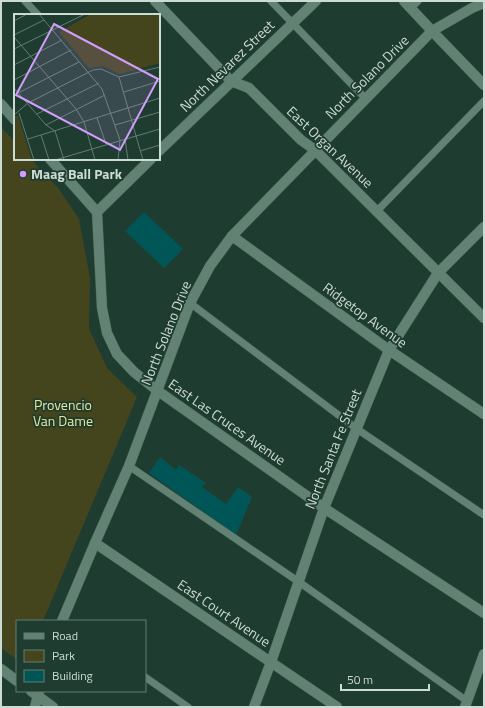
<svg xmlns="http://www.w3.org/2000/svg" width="485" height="708" font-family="'Titillium Web',sans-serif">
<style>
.green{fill:#44441d}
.building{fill:#005656}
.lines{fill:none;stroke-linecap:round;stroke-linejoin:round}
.lane-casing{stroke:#3c574d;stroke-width:8}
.street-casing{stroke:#3c574d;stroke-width:11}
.secondary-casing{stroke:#3c574d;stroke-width:11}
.lane{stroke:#628274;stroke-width:7}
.street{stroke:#628274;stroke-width:10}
.secondary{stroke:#628274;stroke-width:10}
.poi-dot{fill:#d29dfd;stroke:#1f3c30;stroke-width:1.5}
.labels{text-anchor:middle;stroke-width:3.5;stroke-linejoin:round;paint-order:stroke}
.street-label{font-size:14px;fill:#cbdcd4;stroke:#1f3c30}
.poi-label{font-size:14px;font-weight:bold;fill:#cbdcd4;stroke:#1f3c30;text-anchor:start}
.park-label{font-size:14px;fill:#e7e798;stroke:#1f3c30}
.inset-road{fill:none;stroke:#647c72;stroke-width:1}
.view{fill:#d29dfd;fill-opacity:0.15;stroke:#d29dfd;stroke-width:2}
.inset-edge{fill:none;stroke:#cbdcd4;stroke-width:2}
</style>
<rect width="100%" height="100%" fill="#1f3c30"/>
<path class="green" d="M 1,127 L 15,142 L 15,159 L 31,159 L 59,189 L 79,219 L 90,278 L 89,329 L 107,368 L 137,397 L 43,621 L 17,621 L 16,659 L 1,648 Z"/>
<g class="building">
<path d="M 144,212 L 183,249 L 164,268 L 125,231 Z"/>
<path d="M 160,457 L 176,470 L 179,465 L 206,483 L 202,487 L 226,504 L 238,487 L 252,497 L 236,535 L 149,473 Z"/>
</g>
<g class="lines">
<g class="lane-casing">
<g id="lane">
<path d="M 25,1 L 38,15"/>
<path d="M 271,1 L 366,99"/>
<path d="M 411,8 L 418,1"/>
<path d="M 377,211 L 484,101"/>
<path d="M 190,303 L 357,429 L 484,515"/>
<path d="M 129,466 L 299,582 L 467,701"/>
<path d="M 145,677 L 188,707"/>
</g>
</g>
<g class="street-casing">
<g id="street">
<path d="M 155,1 L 231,81 L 249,88 L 301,140 L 315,150 L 484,318"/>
<path d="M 432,31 L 484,85"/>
<path d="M 1,104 L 15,120"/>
<path d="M 159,151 L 316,1"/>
<path d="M 50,159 L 97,212 L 102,308 L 107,333 L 117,354 L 134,372 L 158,391"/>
<path d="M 97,212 L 151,159"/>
<path d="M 232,236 L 389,350 L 484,414"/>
<path d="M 95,543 L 337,707"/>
<path d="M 1,669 L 17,681"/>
<path d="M 31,691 L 53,707"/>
<path d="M 254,707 L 271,662 L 324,508 L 389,350 L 438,273 L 484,227"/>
<path d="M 465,707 L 484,654"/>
</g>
</g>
<g class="secondary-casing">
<g id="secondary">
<path d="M 404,1 L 432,31"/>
<path d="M 158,391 L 324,508 L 484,613"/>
<path d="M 62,621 L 95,543 L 129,466 L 190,303 L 210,266 L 232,236 L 432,31 L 472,8 L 484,3"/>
<path d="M 35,707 L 39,691"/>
</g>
</g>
<use href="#lane" class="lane"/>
<use href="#street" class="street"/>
<use href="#secondary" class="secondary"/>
</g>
<circle class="poi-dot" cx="23" cy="174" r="4"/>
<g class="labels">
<g class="street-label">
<text transform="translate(227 66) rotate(-44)" y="5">North Nevarez Street</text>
<text transform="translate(367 77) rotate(-45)" y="5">North Solano Drive</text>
<text transform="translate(330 147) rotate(43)" y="5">East Organ Avenue</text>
<text transform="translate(365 315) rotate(36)" y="5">Ridgetop Avenue</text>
<text transform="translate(166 333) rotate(-68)" y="5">North Solano Drive</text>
<text transform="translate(227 422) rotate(35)" y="5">East Las Cruces Avenue</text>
<text transform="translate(333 449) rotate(-68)" y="5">North Santa Fe Street</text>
<text transform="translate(224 613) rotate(34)" y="5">East Court Avenue</text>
</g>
<g class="poi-label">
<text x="31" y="179">Maag Ball Park</text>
</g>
<g class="park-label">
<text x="63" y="410">Provencio<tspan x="63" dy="16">Van Dame</tspan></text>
</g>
</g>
<g transform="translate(14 14)">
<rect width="146" height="146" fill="#1f3c30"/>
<path d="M 77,0 L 146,0 L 146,49 L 106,60 L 89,52 L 75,54 L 45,18 ZM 0,102 L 4,102 L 18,146 L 0,146 Z" fill="#44441d"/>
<path class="inset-road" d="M 25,0 L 88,75 L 106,126 L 104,146M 0,7 L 13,0M 0,21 L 30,6M 0,23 L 62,95 L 70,108 L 81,146M 0,35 L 71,0M 0,51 L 48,26M 105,63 L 129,146M 0,66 L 57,36M 0,74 L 32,111 L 41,117 L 50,146M 110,78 L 146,67M 4,79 L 65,48M 5,99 L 20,146M 23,100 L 85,69M 0,101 L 14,89 L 79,56 L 87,55 L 105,63 L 146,53M 83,104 L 92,130M 32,111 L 91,81M 101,111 L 146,98M 27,121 L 35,146M 14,125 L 146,84M 111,125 L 114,146M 126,137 L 146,131M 41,146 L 146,115"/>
<path class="view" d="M 40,10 L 144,65 L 106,136 L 2,81 Z"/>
<rect width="146" height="146" class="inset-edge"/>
</g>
<rect width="485" height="708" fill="none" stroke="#cbdcd4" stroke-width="4"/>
<rect x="16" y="620" width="130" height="72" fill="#1f3c30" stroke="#647c72"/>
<rect x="24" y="633" width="20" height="6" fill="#628274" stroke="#647c72"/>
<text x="52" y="640" font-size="12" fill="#cbdcd4">Road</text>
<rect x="24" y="650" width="20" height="12" fill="#44441d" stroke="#647c72"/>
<text x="52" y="660" font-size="12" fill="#cbdcd4">Park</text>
<rect x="24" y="670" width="20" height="12" fill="#005656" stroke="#647c72"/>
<text x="52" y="680" font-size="12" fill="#cbdcd4">Building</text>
<path d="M341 684v6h88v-6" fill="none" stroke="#cbdcd4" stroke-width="2"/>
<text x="347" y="684" font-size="12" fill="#cbdcd4" stroke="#1f3c30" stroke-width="3" paint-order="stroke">50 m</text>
</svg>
